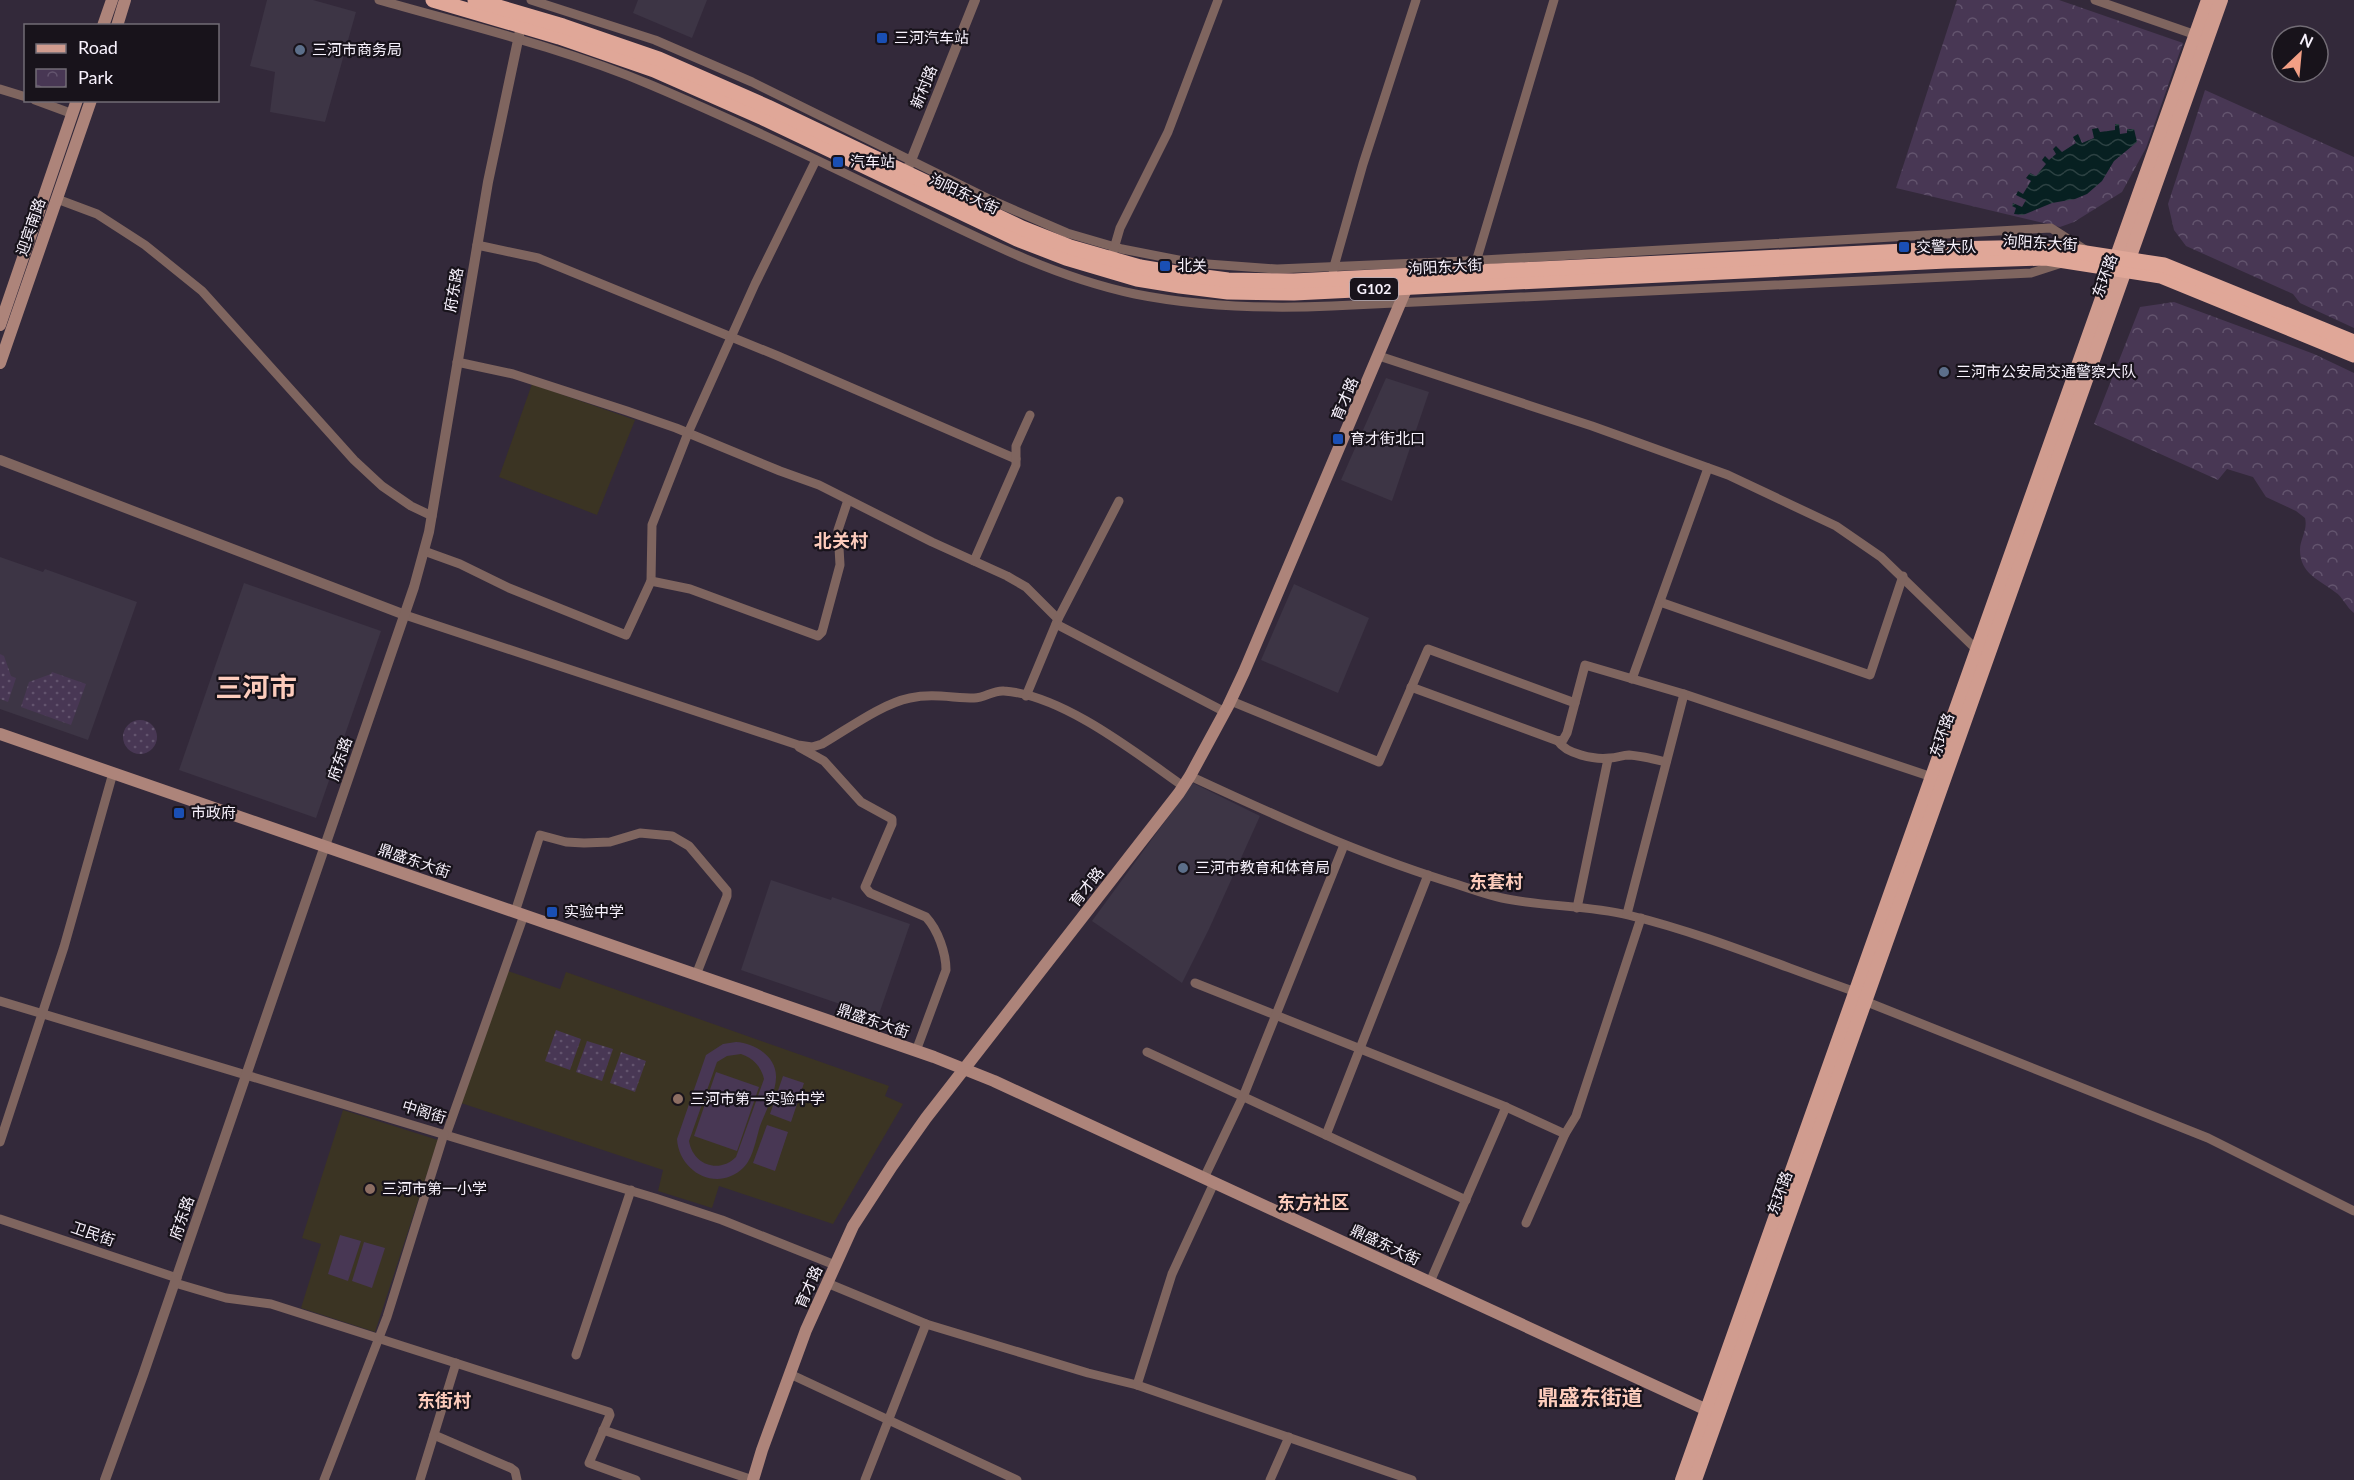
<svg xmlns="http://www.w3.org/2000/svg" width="2354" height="1480" font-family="Lato,'Noto Sans SC',sans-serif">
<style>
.commercial{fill:#3d3545}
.education{fill:#3b3423}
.grass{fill:url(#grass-dots)}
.park{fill:url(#park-crowns)}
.garden{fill:#483754;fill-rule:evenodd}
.water{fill:url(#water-waves)}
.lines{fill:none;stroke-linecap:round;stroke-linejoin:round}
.minor{stroke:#7f655f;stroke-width:9}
.tertiary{stroke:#7f655f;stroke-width:10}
.secondary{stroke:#ad847a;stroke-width:12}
.primary{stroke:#d09c8f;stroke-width:14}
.trunk{stroke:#e0a798;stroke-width:15}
.transit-dot{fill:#1a4fb4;stroke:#18131b;stroke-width:2}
.service-dot{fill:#5c6f8a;stroke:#18131b;stroke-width:2}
.education-dot{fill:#8d6e63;stroke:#18131b;stroke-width:2}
.labels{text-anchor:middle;stroke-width:4.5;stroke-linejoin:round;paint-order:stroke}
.shield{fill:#18131b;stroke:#b5afb9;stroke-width:1.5}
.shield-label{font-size:14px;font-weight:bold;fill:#f8f2fd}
.poi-label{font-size:15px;fill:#f8f2fd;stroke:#18131b;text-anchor:start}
.street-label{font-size:15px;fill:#f8f2fd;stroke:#18131b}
.quarter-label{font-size:18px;font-weight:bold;fill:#fdccbc;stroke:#18131b}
.district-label{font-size:21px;font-weight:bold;fill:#fdccbc;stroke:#18131b}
.town-label{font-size:27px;font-weight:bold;fill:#fdccbc;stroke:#18131b}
</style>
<defs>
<pattern id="grass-dots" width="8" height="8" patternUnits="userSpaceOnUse" patternTransform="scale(1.5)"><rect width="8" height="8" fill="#483754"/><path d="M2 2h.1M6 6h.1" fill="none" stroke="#63546e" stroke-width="1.8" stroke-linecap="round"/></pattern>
<pattern id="park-crowns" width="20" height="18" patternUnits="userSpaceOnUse" patternTransform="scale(1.5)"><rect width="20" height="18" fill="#483754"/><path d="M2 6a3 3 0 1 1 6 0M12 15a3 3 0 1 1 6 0" fill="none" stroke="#63546e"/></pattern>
<pattern id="water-waves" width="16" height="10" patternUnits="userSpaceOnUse" patternTransform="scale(1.5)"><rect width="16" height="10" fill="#072021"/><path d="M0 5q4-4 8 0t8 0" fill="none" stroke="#2c4142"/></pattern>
</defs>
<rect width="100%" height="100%" fill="#33293a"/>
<g class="commercial">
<path d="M 267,0 L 313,0 L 356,12 L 325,122 L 270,112 L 275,72 L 250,66 Z"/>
<path d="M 638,0 L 707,0 L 692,38 L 633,13 Z"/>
<path d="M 1386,378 L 1429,392 L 1392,501 L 1341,480 Z"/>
<path d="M 0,557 L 43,572 L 45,569 L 137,602 L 88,740 L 0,709 Z"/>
<path d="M 244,583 L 381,631 L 316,818 L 179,770 Z"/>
<path d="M 1294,584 L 1369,618 L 1338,693 L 1261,660 Z"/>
<path d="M 1193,783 L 1260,816 L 1209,929 L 1182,983 L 1092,921 Z"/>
<path d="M 771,880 L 831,900 L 832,897 L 910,924 L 878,1017 L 741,970 Z"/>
</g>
<g class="education">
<path d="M 532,384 L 635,420 L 597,515 L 499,477 Z"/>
<path d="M 508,971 L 560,989 L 566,972 L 889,1086 L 885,1096 L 903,1104 L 833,1224 L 719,1186 L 712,1208 L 658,1191 L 663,1170 L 461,1103 Z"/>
<path d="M 343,1110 L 438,1140 L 375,1332 L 301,1308 L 321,1244 L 302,1238 Z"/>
</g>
<g class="grass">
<path d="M 0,654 L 4,656 L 11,676 L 16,678 L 8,702 L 0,699 Z"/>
<path d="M 52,672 L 86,684 L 71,725 L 21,707 L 29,682 L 51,674 Z"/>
<circle cx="140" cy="737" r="17"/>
<path d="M 556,1030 L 581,1039 L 570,1070 L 545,1061 Z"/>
<path d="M 587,1041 L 613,1049 L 602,1081 L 576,1072 Z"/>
<path d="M 621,1052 L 646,1061 L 635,1092 L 610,1083 Z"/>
</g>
<g class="park">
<path d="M 1957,0 L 2059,0 L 2183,43 L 2146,148 L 2122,192 L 2074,222 L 2060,227 L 1896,188 Z"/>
<path d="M 2205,90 L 2354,157 L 2354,328 L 2300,303 L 2293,294 L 2186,246 L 2174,230 L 2168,204 Z"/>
<path d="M 2174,302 L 2314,354 L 2354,373 L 2354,613 C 2346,607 2343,597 2335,592 C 2320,580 2300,574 2300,550 C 2300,539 2308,530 2305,518 L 2296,511 L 2266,497 L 2253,477 L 2227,469 L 2218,480 L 2094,424 L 2140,307 Z"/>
</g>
<g class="garden">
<path d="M 736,1042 C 755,1043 777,1057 776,1078 C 776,1091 765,1113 760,1126 C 756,1139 753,1159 743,1168 C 717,1193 679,1172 677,1139 L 706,1055 L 723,1044 ZM 741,1054 C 753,1058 761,1066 764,1079 L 736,1157 C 719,1174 693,1165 689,1141 L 717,1062 L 727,1056 Z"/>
<path d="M 716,1072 L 759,1087 L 737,1151 L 694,1136 Z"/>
<path d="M 783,1076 L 804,1083 L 791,1122 L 770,1114 Z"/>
<path d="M 767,1125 L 788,1132 L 775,1171 L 753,1163 Z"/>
<path d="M 340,1235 L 361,1241 L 348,1281 L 328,1274 Z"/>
<path d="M 364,1242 L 385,1248 L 372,1288 L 352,1281 Z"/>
</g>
<path class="water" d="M 2115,124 L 2119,124 L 2120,134 L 2127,133 L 2127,129 L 2134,129 L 2137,142 L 2114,161 L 2102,181 L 2087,194 L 2075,199 L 2052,203 L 2023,215 L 2014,214 L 2016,208 L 2012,206 L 2013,203 L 2022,207 L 2026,200 L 2016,195 L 2018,191 L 2023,194 L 2031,181 L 2026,178 L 2030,173 L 2036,176 L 2046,164 L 2042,160 L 2045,156 L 2049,160 L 2056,154 L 2053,149 L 2056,146 L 2062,152 L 2076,143 L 2073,137 L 2078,134 L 2082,143 L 2094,138 L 2092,129 L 2098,128 L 2100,132 L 2115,130 Z"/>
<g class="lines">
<g class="minor">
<path d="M 379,0 C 470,26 564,48 651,85 C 736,121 820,161 904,202 C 978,238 1054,277 1135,294 C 1200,307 1266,309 1332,306 L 2031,273 L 2062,263"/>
<path d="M 531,0 L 655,40 L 752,82 L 991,200 L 1067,233 L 1122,249 L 1194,263 L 1277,269 L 1465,261 L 2051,228 L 2087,251"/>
<path d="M 2095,0 L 2196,35"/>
<path d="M 0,89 L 26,97"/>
<path d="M 35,100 L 73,114"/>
<path d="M 57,199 L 97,214 L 145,245 L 202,291 L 354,460 L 382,486 L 411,506 L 432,516"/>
<path d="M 477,245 L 538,258 L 778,356 L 1016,459"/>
<path d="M 1113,252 L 1120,228 L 1168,132 L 1218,0"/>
<path d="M 1475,265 L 1554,0"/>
<path d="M 1333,270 L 1363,164 L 1416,0"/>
<path d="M 1379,356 L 1592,426 L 1728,475 L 1836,526 L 1881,557 L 1977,650"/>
<path d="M 457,362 L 513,374 L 627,411 L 676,428 L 780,471 L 819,485 L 932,542 L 1007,576 L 1026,587 L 1058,619"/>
<path d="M 424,551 L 460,564 L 509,588 L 626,635 L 651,581 L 652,525 L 688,433 L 755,284 L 816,160"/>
<path d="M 974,561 L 1016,465 L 1016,446 L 1030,415"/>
<path d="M 651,581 L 690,589 L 818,636 L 822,632 L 840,565 L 838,530 L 848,500"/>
<path d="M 1660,602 L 1870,675 L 1903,576"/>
<path d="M 405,615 L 798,745 L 812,747 L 822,744 C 848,729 881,704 910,698 C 932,693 953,698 974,698 C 985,698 993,690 1004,691 C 1063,695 1136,753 1183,786"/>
<path d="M 1056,624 L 1225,712"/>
<path d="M 1632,679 L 1708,468"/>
<path d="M 1411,687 L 1558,741 L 1563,740 L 1567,733 L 1585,665 L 1684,694 L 1932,777"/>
<path d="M 1026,696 L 1058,619 L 1119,501"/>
<path d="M 1231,701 L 1379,762 L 1428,649 L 1575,703"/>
<path d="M 1558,741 C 1566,754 1595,760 1610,758 C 1617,758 1622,755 1629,755 C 1641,756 1654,759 1666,762"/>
<path d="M 799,747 L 824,761 L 861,802 L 892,819 L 892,824 L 865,887 L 870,893 L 926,917 C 938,930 946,953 946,970 L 916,1051"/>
<path d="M 1190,776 C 1274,815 1357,853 1446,881 C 1464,886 1483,894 1502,898 C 1544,907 1587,905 1628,915 C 1706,934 1781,966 1856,992"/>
<path d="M 1577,908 L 1608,759"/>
<path d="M 515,912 L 540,835 L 566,842 L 584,843 L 610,842 L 640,833 L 672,836 L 689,846 L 727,891 L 727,896 L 696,975"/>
<path d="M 1627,914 L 1684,694"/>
<path d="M 1195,983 L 1506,1107 L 1565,1134"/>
<path d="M 1862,1000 L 2208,1138 L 2354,1211"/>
<path d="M 0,1001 L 655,1198 L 722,1220 L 835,1265"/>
<path d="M 1147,1052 L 1466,1200"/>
<path d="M 446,1135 L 524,915"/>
<path d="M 1326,1135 L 1428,875"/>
<path d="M 0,1142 L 64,947 L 113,773"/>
<path d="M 1204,1178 L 1245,1092 L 1344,845"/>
<path d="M 0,1219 L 177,1278"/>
<path d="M 1526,1223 L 1565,1134 L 1576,1116 L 1641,918"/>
<path d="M 1430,1282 L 1506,1107"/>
<path d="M 175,1283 L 226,1298 L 271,1304 L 609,1412 L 610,1415 L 589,1463 L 636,1480"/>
<path d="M 827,1283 L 926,1324 L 1088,1373 L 1137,1385 L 1412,1480"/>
<path d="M 576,1355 L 631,1190"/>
<path d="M 790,1374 L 1017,1480"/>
<path d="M 1137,1385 L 1172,1274 L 1214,1183"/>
<path d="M 603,1430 L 753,1480"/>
<path d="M 434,1435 L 511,1468 L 515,1471 L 517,1480"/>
<path d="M 324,1480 L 387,1317 L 444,1134"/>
<path d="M 420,1480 L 456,1363"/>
<path d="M 865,1480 L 926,1324"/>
<path d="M 1270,1480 L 1289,1437"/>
</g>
<g class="tertiary">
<path d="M 904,178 L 975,0"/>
<path d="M 0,460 L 405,615"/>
<path d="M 105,1480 L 143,1375 L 414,587 L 429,532 L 488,182 L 521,26"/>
</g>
<g class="secondary">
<path d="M 103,26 L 112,0"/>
<path d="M 117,26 L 125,0"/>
<path d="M 0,325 L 77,100"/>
<path d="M 0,363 L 91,100"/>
<path d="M 0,734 L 934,1057 L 994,1081 L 1707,1410"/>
<path d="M 753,1480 L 762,1450 L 806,1330 L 853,1226 L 892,1166 L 926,1118 L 1179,793 L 1190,776 L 1228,706 L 1244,672 L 1407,287"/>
</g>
<g class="primary">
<path d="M 1682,1480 L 2208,0"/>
<path d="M 1695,1480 L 2221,0"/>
</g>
<g class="trunk">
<path d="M 433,0 L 559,37 L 654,70 L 763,118 L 1017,239 L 1066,258 L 1137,279 L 1180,286 L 1228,292 L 1294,293 L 1946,261 L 2046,258 L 2161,276 L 2354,355"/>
<path d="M 475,0 L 563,26 L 659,59 L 768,107 L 1022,228 L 1070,247 L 1140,267 L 1182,274 L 1228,280 L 1294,281 L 1945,249 L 2047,247 L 2164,265 L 2354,342"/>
</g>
</g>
<g class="transit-dot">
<rect x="876" y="32" width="12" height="12" rx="3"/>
<rect x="832" y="156" width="12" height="12" rx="3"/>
<rect x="1898" y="241" width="12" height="12" rx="3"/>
<rect x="1159" y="260" width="12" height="12" rx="3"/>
<rect x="1332" y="433" width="12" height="12" rx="3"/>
<rect x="173" y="807" width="12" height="12" rx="3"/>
<rect x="546" y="906" width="12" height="12" rx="3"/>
</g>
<g class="service-dot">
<circle cx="300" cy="50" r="6"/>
<circle cx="1944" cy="372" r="6"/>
<circle cx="1183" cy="868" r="6"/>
</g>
<g class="education-dot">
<circle cx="678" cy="1099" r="6"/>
<circle cx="370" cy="1189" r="6"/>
</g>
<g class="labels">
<rect class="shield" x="1350" y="278" width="48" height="22" rx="4.5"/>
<g class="shield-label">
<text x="1374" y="294">G102</text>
</g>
<g class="poi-label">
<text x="894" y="43">三河汽车站</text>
<text x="312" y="55">三河市商务局</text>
<text x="850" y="167">汽车站</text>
<text x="1916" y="252">交警大队</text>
<text x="1177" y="271">北关</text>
<text x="1956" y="377">三河市公安局交通警察大队</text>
<text x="1350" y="444">育才街北口</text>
<text x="191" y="818">市政府</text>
<text x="1195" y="873">三河市教育和体育局</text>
<text x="564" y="917">实验中学</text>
<text x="690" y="1104">三河市第一实验中学</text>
<text x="382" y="1194">三河市第一小学</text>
</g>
<g class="street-label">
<text transform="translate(924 87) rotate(-68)" y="5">新村路</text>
<text transform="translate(964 194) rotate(25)" y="5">泃阳东大街</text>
<text transform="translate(31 227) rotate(-71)" y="5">迎宾南路</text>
<text transform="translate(2040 243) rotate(3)" y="5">泃阳东大街</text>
<text transform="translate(1445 267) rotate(-3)" y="5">泃阳东大街</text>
<text transform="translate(2105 276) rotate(-70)" y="5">东环路</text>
<text transform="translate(454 290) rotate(-80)" y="5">府东路</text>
<text transform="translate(1345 399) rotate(-67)" y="5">育才路</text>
<text transform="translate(1942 735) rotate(-71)" y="5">东环路</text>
<text transform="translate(340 759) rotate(-71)" y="5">府东路</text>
<text transform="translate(414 861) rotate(19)" y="5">鼎盛东大街</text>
<text transform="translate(1087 887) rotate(-52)" y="5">育才路</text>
<text transform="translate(873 1021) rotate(19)" y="5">鼎盛东大街</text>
<text transform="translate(424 1112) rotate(17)" y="5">中阁街</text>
<text transform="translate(1780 1193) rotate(-70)" y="5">东环路</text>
<text transform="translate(182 1218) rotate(-71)" y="5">府东路</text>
<text transform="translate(93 1234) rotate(19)" y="5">卫民街</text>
<text transform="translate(1385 1245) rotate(25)" y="5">鼎盛东大街</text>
<text transform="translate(809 1287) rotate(-66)" y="5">育才路</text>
</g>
<g class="quarter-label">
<text x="841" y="547">北关村</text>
<text x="1496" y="888">东套村</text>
<text x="1313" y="1209">东方社区</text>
<text x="444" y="1407">东街村</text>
</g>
<g class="district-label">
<text x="1590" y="1405">鼎盛东街道</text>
</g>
<g class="town-label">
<text x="256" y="697">三河市</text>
</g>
</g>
<rect x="24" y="24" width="195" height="78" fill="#18131b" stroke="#726c75" stroke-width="1.5"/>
<rect x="36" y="44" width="30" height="9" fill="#d09c8f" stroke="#726c75" stroke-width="1.5"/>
<text x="78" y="54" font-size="18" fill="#f8f2fd">Road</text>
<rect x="36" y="69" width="30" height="18" fill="url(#park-crowns)" stroke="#726c75" stroke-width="1.5"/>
<text x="78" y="84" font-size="18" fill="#f8f2fd">Park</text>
<g transform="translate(2300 54) rotate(26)"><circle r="28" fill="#18131b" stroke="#726c75" stroke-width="1.5"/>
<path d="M0-4.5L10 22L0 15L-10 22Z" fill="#f39f85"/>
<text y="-9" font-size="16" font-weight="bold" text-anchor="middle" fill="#f8f2fd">N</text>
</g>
</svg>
